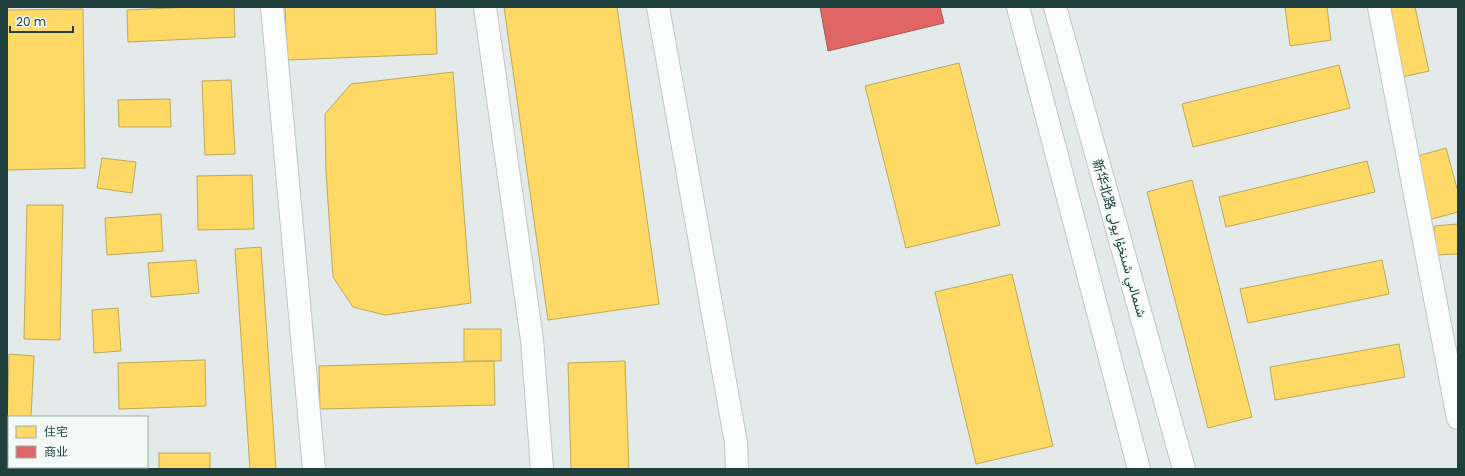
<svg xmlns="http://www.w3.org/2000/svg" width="1465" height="476" font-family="Poppins,Vazirmatn,'Noto Sans SC',sans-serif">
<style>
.homes{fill:#ffd966;stroke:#bcab5a}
.shops{fill:#e06666;stroke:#a65b5a}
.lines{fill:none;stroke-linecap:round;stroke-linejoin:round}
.street-casing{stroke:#c1c7c6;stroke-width:24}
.secondary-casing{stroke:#bfc8c6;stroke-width:24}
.street{stroke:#fbfcfc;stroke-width:22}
.secondary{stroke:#fbfcfc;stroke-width:22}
.labels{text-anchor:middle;stroke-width:4;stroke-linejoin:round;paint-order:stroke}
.street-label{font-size:13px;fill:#20403d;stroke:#f2f9f7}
</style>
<rect width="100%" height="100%" fill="#e4eae9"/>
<g class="homes">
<path d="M 192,7 L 234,7 L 235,37 L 128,42 L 127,10 Z"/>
<path d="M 285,7 L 435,7 L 437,54 L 287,60 Z"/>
<path d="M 504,7 L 617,7 L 659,304 L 548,320 Z"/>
<path d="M 1285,7 L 1327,7 L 1331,40 L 1290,46 Z"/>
<path d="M 1382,7 L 1415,7 L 1429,71 L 1398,78 Z"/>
<path d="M 83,9 L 85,168 L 7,170 L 7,10 Z"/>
<path d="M 959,63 L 1000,225 L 906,248 L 865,86 Z"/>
<path d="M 1339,65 L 1350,108 L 1193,147 L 1182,104 Z"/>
<path d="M 453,72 L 471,303 L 385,315 L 353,307 L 333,277 L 326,172 L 325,114 L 351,84 Z"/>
<path d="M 231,80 L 235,154 L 205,155 L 202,81 Z"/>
<path d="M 170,99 L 171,127 L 119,127 L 118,100 Z"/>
<path d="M 1446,148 L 1458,192 L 1458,212 L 1428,220 L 1411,158 Z"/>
<path d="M 102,158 L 136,162 L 132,193 L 97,188 Z"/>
<path d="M 1367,161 L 1375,192 L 1226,227 L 1219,197 Z"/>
<path d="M 252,175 L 254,229 L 198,230 L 197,176 Z"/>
<path d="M 1192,180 L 1252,417 L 1208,428 L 1147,192 Z"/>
<path d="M 27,205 L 63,205 L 60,340 L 24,339 Z"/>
<path d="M 161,214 L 163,251 L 107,255 L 105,218 Z"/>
<path d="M 1458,224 L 1458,254 L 1436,255 L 1434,226 Z"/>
<path d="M 261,247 L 276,469 L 250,469 L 235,249 Z"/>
<path d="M 196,260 L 199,293 L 151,297 L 148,263 Z"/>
<path d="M 1382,260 L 1389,294 L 1248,323 L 1240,289 Z"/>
<path d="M 1012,274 L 1053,446 L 976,464 L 935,292 Z"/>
<path d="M 118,308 L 121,351 L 94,353 L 92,310 Z"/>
<rect x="464" y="329" width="37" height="32"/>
<path d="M 1399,344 L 1405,377 L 1275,400 L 1270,367 Z"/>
<path d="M 9,354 L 34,356 L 31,417 L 9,417 L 9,432 L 7,431 Z"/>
<path d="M 205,360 L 206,406 L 119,409 L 118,363 Z"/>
<path d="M 494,361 L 495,405 L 320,409 L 319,366 Z"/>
<path d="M 625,361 L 629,469 L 571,469 L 568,363 Z"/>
<rect x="159" y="453" width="51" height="16"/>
</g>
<path class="shops" d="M 820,7 L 940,7 L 944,23 L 828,51 Z"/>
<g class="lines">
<g class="street-casing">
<g id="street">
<path d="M 272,7 L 314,469"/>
<path d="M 485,7 L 532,340 L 542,469"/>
<path d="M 658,7 L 736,443 L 737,469"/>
<path d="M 1379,7 L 1458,418"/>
</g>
</g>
<g class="secondary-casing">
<g id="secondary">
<path d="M 1018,7 L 1139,469"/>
<path d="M 1055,7 L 1184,469"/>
</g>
</g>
<use href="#street" class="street"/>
<use href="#secondary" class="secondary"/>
</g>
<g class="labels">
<g class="street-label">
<text transform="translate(1120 238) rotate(74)" y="5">新华北路 شىمالىي شىنخۇا يولى</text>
</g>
</g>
<rect width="1465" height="476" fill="none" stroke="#20403d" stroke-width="16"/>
<rect x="8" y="416" width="140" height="52" fill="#f2f9f7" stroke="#9eafad"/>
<rect x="16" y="426" width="20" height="12" fill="#ffd966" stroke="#9eafad"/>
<text x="44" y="436" font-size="12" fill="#20403d">住宅</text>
<rect x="16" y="446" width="20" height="12" fill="#e06666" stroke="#9eafad"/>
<text x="44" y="456" font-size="12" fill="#20403d">商业</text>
<path d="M10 26v6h63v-6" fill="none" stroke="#20403d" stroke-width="2"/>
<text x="16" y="26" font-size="12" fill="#20403d" stroke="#f2f9f7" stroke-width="3" paint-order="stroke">20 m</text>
</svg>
